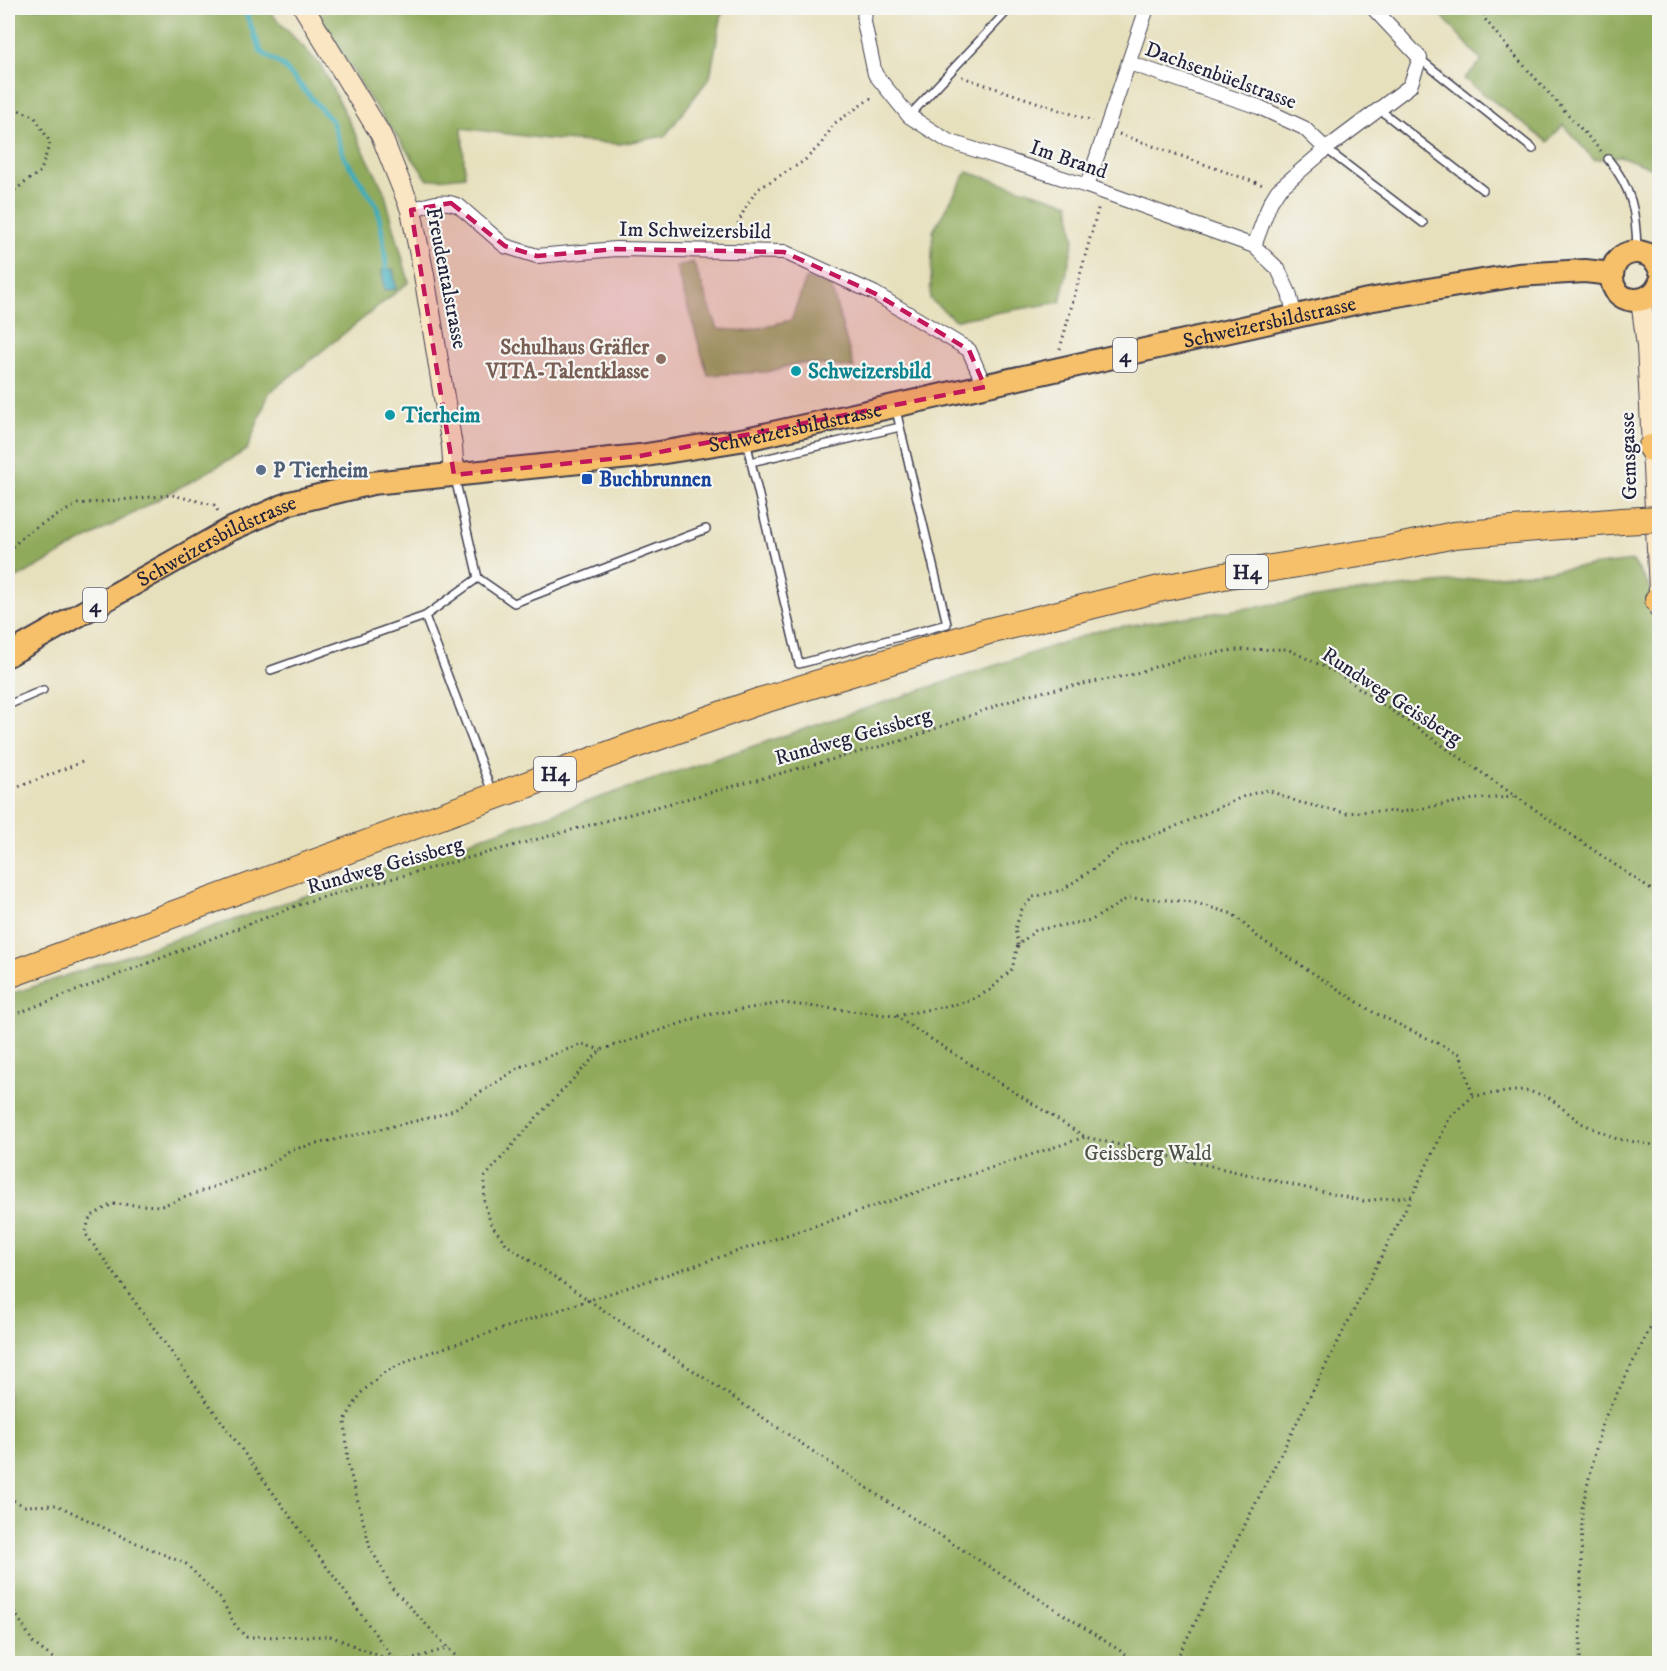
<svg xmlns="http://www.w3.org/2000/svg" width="1667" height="1671" font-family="'IM FELL DW Pica',serif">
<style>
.forest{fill:#90aa5c;stroke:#59664c;stroke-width:1.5}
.water{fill:#3dacba;stroke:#30677a;stroke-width:1.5}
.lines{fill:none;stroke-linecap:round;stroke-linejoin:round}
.stream{stroke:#3dacba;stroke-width:5}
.lane-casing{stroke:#403e4e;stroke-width:10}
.street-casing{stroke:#403e4e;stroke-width:16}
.secondary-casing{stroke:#403e4e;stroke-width:22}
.primary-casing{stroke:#403e4e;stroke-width:26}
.highway-casing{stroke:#403e4e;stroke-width:28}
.path{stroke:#403e4e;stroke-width:3;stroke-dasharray:1.5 4.5;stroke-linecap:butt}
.lane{stroke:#fff;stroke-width:7}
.street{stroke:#fff;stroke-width:14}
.secondary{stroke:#fbe6c4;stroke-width:20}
.primary{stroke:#f6c06b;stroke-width:22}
.highway{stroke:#f6c06b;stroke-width:26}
.highway-bridge-casing{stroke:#403e4e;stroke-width:28;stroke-linecap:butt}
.highway-bridge{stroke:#f6c06b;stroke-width:26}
.marked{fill:#c2185b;fill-opacity:0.2;stroke:#c2185b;stroke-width:4.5;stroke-dasharray:12 8;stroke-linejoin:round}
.education-dot{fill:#8d6e63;stroke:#f6f6f2;stroke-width:2}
.culture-dot{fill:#0f9aa8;stroke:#f6f6f2;stroke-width:2}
.service-dot{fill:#5c6f8a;stroke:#f6f6f2;stroke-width:2}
.transit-dot{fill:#1a4fb4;stroke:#f6f6f2;stroke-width:2}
.labels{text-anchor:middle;stroke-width:4.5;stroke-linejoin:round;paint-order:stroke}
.shield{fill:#f6f6f2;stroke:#626272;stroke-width:1.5}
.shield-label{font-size:20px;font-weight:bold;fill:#22223b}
.street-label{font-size:21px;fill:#22223b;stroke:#f6f6f2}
.education-label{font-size:21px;font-weight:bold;fill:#785e54;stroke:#f6f6f2;text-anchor:end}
.culture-label{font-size:21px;font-weight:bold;fill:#0d838f;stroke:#f6f6f2;text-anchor:start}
.service-label{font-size:21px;font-weight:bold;fill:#4e5e75;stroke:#f6f6f2;text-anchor:start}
.transit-label{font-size:21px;font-weight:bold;fill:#164399;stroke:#f6f6f2;text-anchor:start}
.park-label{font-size:21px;fill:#4e5348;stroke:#f6f6f2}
</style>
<rect width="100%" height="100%" fill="#f6f6f2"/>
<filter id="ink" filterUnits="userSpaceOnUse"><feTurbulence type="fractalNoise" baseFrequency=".0167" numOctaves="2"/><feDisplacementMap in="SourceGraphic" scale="12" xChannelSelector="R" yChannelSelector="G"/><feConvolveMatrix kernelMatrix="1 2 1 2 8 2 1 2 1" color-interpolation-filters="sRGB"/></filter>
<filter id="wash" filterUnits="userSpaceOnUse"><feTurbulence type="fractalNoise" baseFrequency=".008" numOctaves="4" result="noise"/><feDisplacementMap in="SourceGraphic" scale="24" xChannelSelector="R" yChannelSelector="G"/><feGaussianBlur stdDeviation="1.35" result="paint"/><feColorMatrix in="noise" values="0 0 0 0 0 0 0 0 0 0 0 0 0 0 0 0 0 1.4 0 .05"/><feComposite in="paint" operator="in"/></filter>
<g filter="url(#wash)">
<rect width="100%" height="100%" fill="#e7e0bd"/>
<g class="forest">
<path d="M 8,8 L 266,8 L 321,66 L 384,191 L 409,282 L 269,393 L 247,450 L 8,583 Z"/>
<path d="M 315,8 L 723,8 L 710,77 L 665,136 L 619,144 L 547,139 L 462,128 L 465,176 L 428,180 L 368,96 Z"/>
<path d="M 1435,8 L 1659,8 L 1659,171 L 1620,156 L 1594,160 L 1563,125 L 1548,142 L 1464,79 L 1482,61 Z"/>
<path d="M 967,172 L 1069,203 L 1074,239 L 1060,302 L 955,320 L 930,299 L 933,231 Z"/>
<path d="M 693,262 L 718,329 L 748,331 L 791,320 L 806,279 L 831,286 L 854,368 L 799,363 L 767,372 L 708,375 L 676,267 Z"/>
<path d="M 1633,561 L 1658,600 L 1660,610 L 1659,1663 L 8,1663 L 8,995 L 1104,629 L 1357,592 Z"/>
</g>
<path class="water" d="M 393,269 L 396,289 L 384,290 L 382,270 Z"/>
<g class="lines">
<path class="stream" d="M 244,8 L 261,52 L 283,66 L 332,121 L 344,157 L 377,206 L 383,237 L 387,274"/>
</g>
</g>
<g filter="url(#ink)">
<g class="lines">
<g class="lane-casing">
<g id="lane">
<path d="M 1420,59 L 1533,149"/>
<path d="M 1380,110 L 1483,190"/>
<path d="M 909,116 L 1010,8"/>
<path d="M 1326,149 L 1423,223"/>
<path d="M 1608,159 C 1632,188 1636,212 1637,249"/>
<path d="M 746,441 L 751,462 L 900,427 L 896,410"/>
<path d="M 751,462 L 799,664 L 947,624 L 900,427"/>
<path d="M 455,478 L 478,578 L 514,603 L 706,529"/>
<path d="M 425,616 L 492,792"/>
<path d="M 271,670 L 425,616 L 478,578"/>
<path d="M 8,705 L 43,690"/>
</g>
</g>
<g class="street-casing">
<g id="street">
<path d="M 865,8 L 864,22 L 875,74 L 909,116 L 948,141 L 1087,186 L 1254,246 L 1278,269 L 1289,293 L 1295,317"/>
<path d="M 1129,63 L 1259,107 L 1304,128 L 1326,149"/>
<path d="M 1087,186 L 1147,8"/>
<path d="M 411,210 C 428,205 442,198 459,206 L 505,246 L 537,256 L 616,249 L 784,252 L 874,293 L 969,350 L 985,387"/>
<path d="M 1254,246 L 1270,203 L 1278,190 L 1326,149 L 1410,86 L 1420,58 L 1373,8"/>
</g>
</g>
<g class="secondary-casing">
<g id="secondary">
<path d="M 304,8 L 381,135 L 411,210 L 424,275 L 452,446 L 454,475"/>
<path d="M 1641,300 L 1647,346 L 1660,610"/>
</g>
</g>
<g class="primary-casing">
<g id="primary">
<path d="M 1660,269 C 1650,243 1613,248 1612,276 C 1611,305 1651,308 1660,283"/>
<path id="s1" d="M 8,655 L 229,530 L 290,503 L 372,483 L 640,456 L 746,439 L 1368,300 L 1518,275 L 1585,271 L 1612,274"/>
</g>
</g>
<g class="highway-casing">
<g id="highway">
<path d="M 1651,448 L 1660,449"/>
<path d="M 1658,600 L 1660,600"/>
<path d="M 8,975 L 632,746 L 757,702 L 985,632 L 1163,588 L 1229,575 L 1384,550 L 1454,535 L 1622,521"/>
</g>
</g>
<g class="path">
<path d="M 1484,8 L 1484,18 L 1509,49 L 1601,151"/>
<path d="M 962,77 L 1093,121"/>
<path d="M 8,106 L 34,116 L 50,142 L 41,171 L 8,195"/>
<path d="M 1119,134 L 1263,185"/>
<path d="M 733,235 L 746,206 L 758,189 L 804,161 L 821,144 L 835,123 L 874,96"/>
<path d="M 1060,349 L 1099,205"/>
<path d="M 8,551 L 28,532 L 78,504 L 172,495 L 214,505 L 219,513"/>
<path d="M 8,791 L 85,761"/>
<path d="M 1018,945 L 1015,929 L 1022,909 L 1033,897 L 1062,890 L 1092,870 L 1121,847 L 1165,831 L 1247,795 L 1268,790 L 1298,802 L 1346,813 L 1372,811 L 1402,812 L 1474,799 L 1516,797"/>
<path d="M 897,1016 L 969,1001 L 990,990 L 1012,969 L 1018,945 L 1036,930 L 1092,920 L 1128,898 L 1156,899 L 1192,902 L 1233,914 L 1259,938 L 1373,1012 L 1460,1054 L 1473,1096"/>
<path d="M 8,1017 L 309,901 L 904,740 L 1026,695 L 1130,675 L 1183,658 L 1234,650 L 1287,649 L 1339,674 L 1660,896"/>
<path d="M 8,1498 L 25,1506 L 57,1505 L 125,1538 L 186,1564 L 221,1599 L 235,1625 L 246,1637 L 330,1636 L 397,1663 L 449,1648"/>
<path d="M 8,1601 L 34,1644 L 61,1664"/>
<path d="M 397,1664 L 85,1233 L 90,1217 L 112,1204 L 161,1206 L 265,1168 L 290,1150 L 437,1116 L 453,1110 L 522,1066 L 582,1044 L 601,1050"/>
<path d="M 463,1664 L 393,1589 L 370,1547 L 348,1464 L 345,1420 L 361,1393 L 383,1373 L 416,1357 L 1085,1137"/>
<path d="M 1141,1664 L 894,1506 L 507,1245 L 491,1224 L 484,1202 L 485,1177 L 536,1118 L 601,1050 L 706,1015 L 782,1003 L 895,1016 L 1085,1137 L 1363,1201 L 1412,1196 L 1450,1117 L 1473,1096 L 1523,1090 L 1547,1096 L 1581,1123 L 1617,1139 L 1660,1146"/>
<path d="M 1174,1664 L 1412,1196"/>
<path d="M 1580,1664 L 1582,1508 L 1602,1423 L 1660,1309"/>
</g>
<use href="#lane" class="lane"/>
<use href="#street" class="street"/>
<use href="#secondary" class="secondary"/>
<use href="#primary" class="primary"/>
<use href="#highway" class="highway"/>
<g class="highway-bridge-casing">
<path id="highway-bridge" d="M 1622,521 L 1660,519"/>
</g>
<use href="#highway-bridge" class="highway-bridge"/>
</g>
</g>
<path class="marked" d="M 451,203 L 505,246 L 537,256 L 616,249 L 784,252 L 874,293 L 969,350 L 985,387 L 640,456 L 454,475 L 411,210 Z"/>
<circle class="education-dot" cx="661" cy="359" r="6"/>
<g class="culture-dot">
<circle cx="796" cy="371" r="6"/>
<circle cx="390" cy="415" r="6"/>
</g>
<circle class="service-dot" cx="261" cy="470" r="6"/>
<rect class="transit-dot" x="581" y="473" width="12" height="12" rx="3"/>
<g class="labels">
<g class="shield">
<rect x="1113" y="338" width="24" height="34" rx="4.5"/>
<rect x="1226" y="555" width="42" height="34" rx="4.5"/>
<rect x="83" y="588" width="24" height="34" rx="4.5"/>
<rect x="534" y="757" width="42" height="34" rx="4.5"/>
</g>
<g class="shield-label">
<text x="1125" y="362">4</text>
<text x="1247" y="579">H4</text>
<text x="95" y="612">4</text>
<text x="555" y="781">H4</text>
</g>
<g class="street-label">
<text transform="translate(1221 75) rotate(20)" y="7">Dachsenbüelstrasse</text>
<text transform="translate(1069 159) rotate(19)" y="7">Im Brand</text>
<text transform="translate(695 230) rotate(1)" y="7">Im Schweizersbild</text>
<text transform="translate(447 278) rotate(79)" y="7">Freudentalstrasse</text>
<text dy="7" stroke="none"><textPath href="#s1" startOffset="1318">Schweizersbildstrasse</textPath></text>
<text dy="7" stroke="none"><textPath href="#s1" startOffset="832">Schweizersbildstrasse</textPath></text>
<text transform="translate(1628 456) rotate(-92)" y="7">Gemsgasse</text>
<text dy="7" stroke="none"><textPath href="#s1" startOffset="238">Schweizersbildstrasse</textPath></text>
<text transform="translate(1392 696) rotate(33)" y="7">Rundweg Geissberg</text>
<text transform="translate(853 736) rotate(-16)" y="7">Rundweg Geissberg</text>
<text transform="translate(385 865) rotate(-16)" y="7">Rundweg Geissberg</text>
</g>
<g class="education-label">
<text x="649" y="354">Schulhaus Gräfler<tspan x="649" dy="24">VITA-Talentklasse</tspan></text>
</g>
<g class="culture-label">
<text x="808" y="378">Schweizersbild</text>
<text x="402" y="422">Tierheim</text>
</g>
<g class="service-label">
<text x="273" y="477">P Tierheim</text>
</g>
<g class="transit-label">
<text x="599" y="486">Buchbrunnen</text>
</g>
<g class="park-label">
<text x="1148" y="1160">Geissberg Wald</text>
</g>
</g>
<rect width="1667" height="1671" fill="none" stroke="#f6f6f2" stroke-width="30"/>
</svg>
